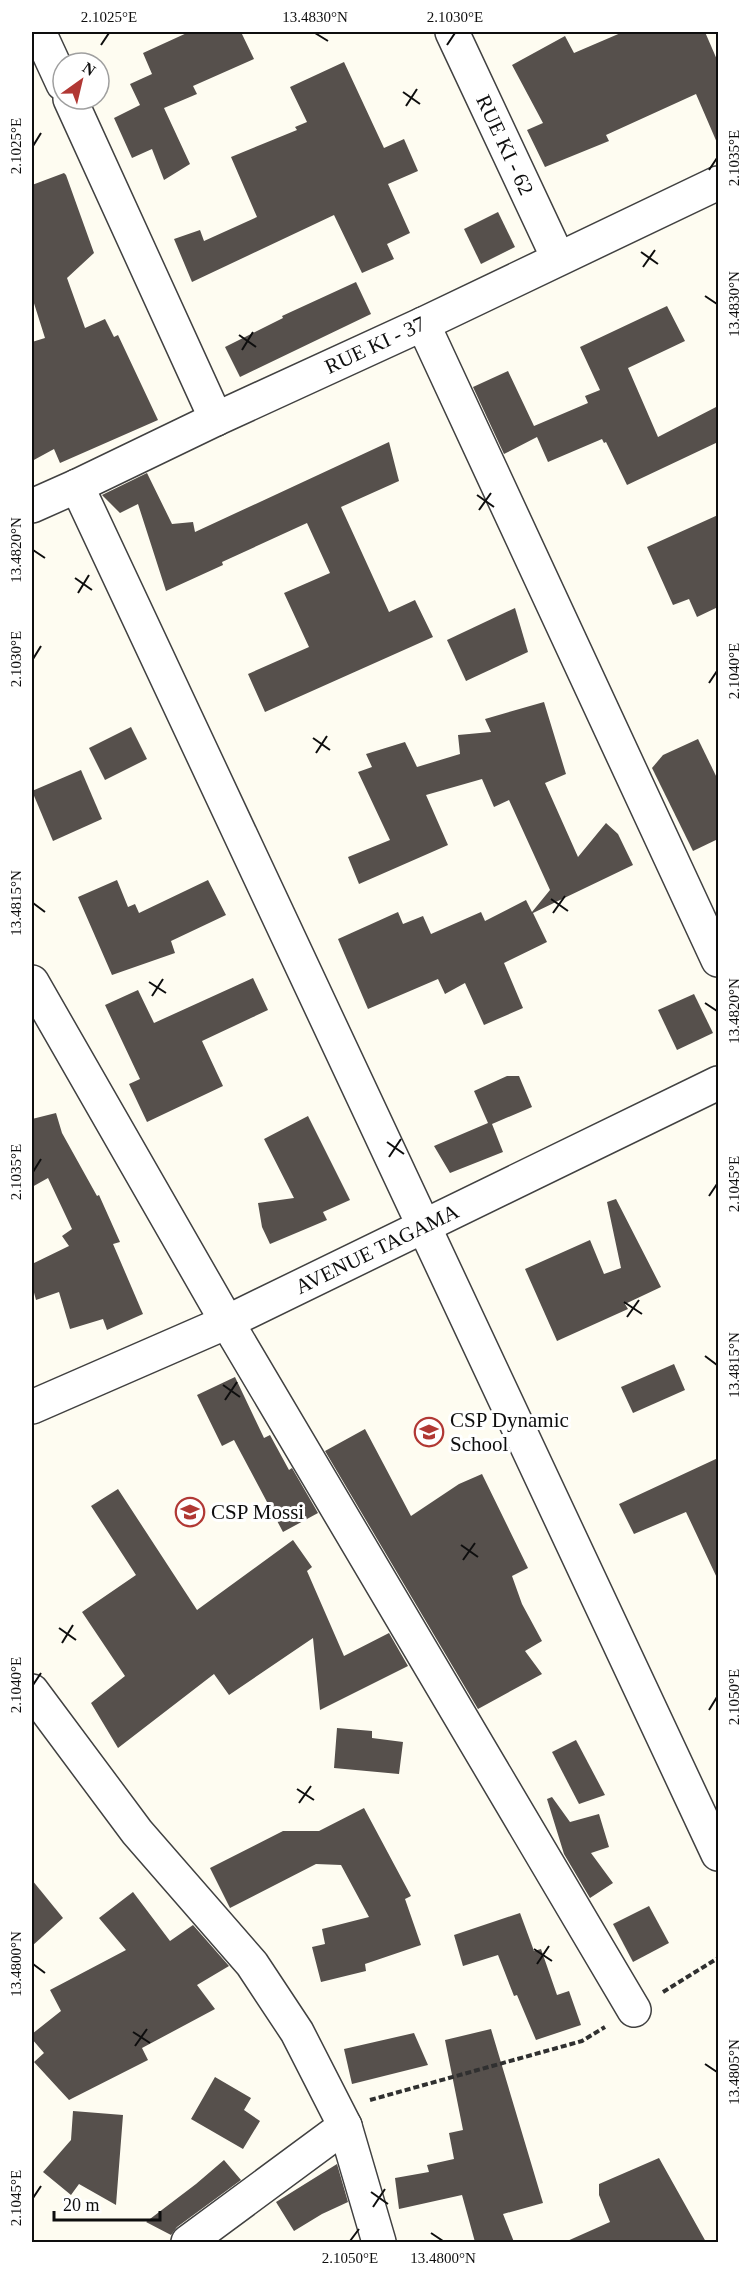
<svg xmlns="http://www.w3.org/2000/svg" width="750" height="2274" font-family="'Times New Roman',serif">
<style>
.building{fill:#56504c}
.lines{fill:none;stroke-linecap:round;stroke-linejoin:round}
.minor-casing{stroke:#414141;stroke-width:36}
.path{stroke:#303030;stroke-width:4;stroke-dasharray:6 3;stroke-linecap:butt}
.minor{stroke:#fff;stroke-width:33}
.ticks{fill:none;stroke:#0e0e0e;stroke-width:2}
.labels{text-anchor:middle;stroke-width:6;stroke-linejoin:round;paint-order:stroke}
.street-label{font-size:21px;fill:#0e0e0e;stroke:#fff}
.poi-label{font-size:21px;fill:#0e0e0e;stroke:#fff;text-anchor:start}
.neatline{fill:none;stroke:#0e0e0e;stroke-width:2}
.ticks-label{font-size:15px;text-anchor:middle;fill:#0e0e0e}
</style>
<rect width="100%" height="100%" fill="#fefcf1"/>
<g class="building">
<path d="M 189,32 L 241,32 L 254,59 L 193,86 L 197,94 L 164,108 L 190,164 L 164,180 L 152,149 L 132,158 L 114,118 L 140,105 L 130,84 L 152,74 L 143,53 Z"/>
<path d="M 623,32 L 705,32 L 718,62 L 718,145 L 696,94 L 606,135 L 609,141 L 545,167 L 527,130 L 543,123 L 512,65 L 565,36 L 574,53 Z"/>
<path d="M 344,62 L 384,148 L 404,139 L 418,171 L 388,184 L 410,233 L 387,244 L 394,259 L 362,273 L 334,215 L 192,282 L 174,239 L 200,230 L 204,241 L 257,217 L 231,157 L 297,130 L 295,127 L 307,122 L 290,87 Z"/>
<path d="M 64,173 L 66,175 L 94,253 L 67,278 L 85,328 L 105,319 L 114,337 L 118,335 L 158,420 L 60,463 L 54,449 L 32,461 L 32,342 L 45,338 L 32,297 L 32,185 Z"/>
<path d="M 498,212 L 515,247 L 481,264 L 464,229 Z"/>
<path d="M 356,282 L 371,314 L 240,377 L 225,347 L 283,318 L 282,316 Z"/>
<path d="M 667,306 L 685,341 L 628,368 L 658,437 L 718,406 L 718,442 L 627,485 L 606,442 L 604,443 L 602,439 L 548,462 L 537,437 L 504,454 L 473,387 L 508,371 L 534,426 L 588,403 L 585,396 L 600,390 L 580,347 Z"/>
<path d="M 389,442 L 399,481 L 341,507 L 389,612 L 415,600 L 433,637 L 265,712 L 248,674 L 309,647 L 284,593 L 330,573 L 307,523 L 222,562 L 223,565 L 166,591 L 138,504 L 120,513 L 102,495 L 147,473 L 172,524 L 193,522 L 195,532 Z"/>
<path d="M 718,515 L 718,607 L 697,617 L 689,599 L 673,605 L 647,547 Z"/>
<path d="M 515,608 L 528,652 L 466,681 L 447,640 Z"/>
<path d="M 544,702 L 566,774 L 545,783 L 578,857 L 606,823 L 618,834 L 633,865 L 533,913 L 547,942 L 504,963 L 523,1008 L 484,1025 L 465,983 L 445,994 L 438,979 L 368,1009 L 338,939 L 398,912 L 403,924 L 423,916 L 431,934 L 481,912 L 485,921 L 526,900 L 532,912 L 550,890 L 509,800 L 494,807 L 482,779 L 426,795 L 448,845 L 359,884 L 348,857 L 390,840 L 358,772 L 372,767 L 366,754 L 405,742 L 417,767 L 460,754 L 458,735 L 491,732 L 485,719 Z"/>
<path d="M 131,727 L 147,759 L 105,780 L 89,748 Z"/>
<path d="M 698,739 L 718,780 L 718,839 L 693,851 L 652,768 L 663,755 Z"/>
<path d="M 81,770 L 102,819 L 53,841 L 32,791 Z"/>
<path d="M 117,880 L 128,907 L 135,904 L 139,913 L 208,880 L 226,915 L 171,941 L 175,953 L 112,975 L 78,897 Z"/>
<path d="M 253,978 L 268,1010 L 202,1041 L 223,1086 L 147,1122 L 129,1084 L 140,1079 L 105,1005 L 138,990 L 154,1023 Z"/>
<path d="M 694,994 L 713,1033 L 677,1050 L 658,1010 Z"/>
<path d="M 507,1076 L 519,1076 L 532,1107 L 492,1124 L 503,1152 L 450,1173 L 434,1146 L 488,1123 L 474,1091 Z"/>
<path d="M 56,1113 L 62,1133 L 97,1196 L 99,1195 L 120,1242 L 113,1244 L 143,1314 L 107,1330 L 103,1319 L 70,1329 L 59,1292 L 36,1300 L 32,1285 L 32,1264 L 69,1246 L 62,1236 L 72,1229 L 48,1178 L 32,1187 L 32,1119 Z"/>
<path d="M 308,1116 L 350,1200 L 323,1212 L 327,1220 L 270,1244 L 262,1227 L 258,1203 L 294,1198 L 264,1139 Z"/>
<path d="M 616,1199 L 661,1287 L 625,1304 L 628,1309 L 557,1341 L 525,1269 L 590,1240 L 604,1274 L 621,1268 L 607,1202 Z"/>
<path d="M 674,1364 L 685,1390 L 633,1413 L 621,1387 Z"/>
<path d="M 235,1377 L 264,1438 L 270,1435 L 289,1470 L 292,1468 L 318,1513 L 283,1532 L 234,1440 L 222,1446 L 197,1395 Z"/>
<path d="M 365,1429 L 411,1516 L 459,1484 L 482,1474 L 528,1568 L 512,1576 L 522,1604 L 542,1641 L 525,1651 L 542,1674 L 478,1709 L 325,1451 Z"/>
<path d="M 718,1458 L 718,1580 L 686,1512 L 634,1534 L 619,1504 Z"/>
<path d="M 118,1489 L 197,1610 L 293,1540 L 312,1567 L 307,1571 L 344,1656 L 389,1633 L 408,1666 L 320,1710 L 313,1638 L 229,1695 L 214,1674 L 118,1748 L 91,1703 L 125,1676 L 82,1612 L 136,1575 L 91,1506 Z"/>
<path d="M 337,1728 L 372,1731 L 372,1738 L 403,1742 L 399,1774 L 334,1768 Z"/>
<path d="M 576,1740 L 605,1795 L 579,1804 L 552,1752 Z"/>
<path d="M 552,1797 L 570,1822 L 599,1814 L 609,1847 L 591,1853 L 613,1883 L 590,1898 L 564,1854 L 547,1799 Z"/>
<path d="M 364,1808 L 411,1896 L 405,1899 L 421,1945 L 365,1964 L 366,1971 L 321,1982 L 312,1947 L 325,1944 L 322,1929 L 369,1917 L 341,1865 L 316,1864 L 230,1908 L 210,1868 L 283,1831 L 319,1831 Z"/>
<path d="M 32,1880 L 63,1918 L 32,1946 Z"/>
<path d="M 133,1892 L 170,1941 L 193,1925 L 229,1966 L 197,1985 L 215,2009 L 142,2048 L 148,2060 L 69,2100 L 34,2062 L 44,2053 L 32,2039 L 32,2034 L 61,2011 L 50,1990 L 126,1950 L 99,1918 Z"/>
<path d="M 649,1906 L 669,1943 L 633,1962 L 613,1924 Z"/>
<path d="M 520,1913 L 534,1951 L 541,1949 L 557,1995 L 569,1991 L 581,2025 L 536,2040 L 517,1995 L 514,1996 L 498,1955 L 463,1966 L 454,1935 Z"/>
<path d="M 491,2029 L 543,2203 L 503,2214 L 514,2242 L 475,2242 L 462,2195 L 399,2209 L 395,2178 L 429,2172 L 427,2165 L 454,2159 L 449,2133 L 463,2130 L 445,2040 Z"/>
<path d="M 414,2033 L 428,2065 L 352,2084 L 344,2049 Z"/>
<path d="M 215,2077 L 251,2098 L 244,2110 L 260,2121 L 243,2149 L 191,2119 Z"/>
<path d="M 73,2111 L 123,2115 L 116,2205 L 79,2184 L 71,2195 L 43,2172 L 71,2140 Z"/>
<path d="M 659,2158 L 706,2242 L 565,2242 L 610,2222 L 599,2195 L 599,2184 Z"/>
<path d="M 224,2160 L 241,2180 L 177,2227 L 171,2235 L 146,2222 L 196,2184 Z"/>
<path d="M 337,2164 L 348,2202 L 322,2214 L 294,2231 L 276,2202 Z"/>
</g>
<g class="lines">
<g class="minor-casing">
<g id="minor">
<path d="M 39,32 L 63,84"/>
<path d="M 452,32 L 558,258"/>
<path d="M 70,99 L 216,419"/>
<path d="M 423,324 L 718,960"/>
<path d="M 77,486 L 718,1854"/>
<path d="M 32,506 L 77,486 L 216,419 L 423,324 L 718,183"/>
<path d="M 32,982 L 227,1322 L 634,2010"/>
<path d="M 32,1407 L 227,1322 L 718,1083"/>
<path d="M 32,1691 L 137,1832 L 252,1964 L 297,2032 L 345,2126 L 379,2242"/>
<path d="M 188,2242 L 345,2126"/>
</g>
</g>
<g class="path">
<path d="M 663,1992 L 718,1958"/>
<path d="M 370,2100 L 582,2041 L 605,2027"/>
</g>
<use href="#minor" class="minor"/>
</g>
<path class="ticks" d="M 315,33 L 328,41M 101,45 L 109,33M 447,45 L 455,33M 403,92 L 420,104M 406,106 L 417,89M 33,146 L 41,133M 709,170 L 717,158M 641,252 L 658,264M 643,267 L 655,250M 705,296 L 717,304M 239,335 L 256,347M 242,350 L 253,332M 477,495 L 494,507M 479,510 L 491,493M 33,550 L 45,558M 75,578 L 92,590M 78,593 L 89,575M 33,659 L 41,646M 709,683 L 717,671M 313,738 L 330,750M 316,753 L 327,736M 551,899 L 568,911M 33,903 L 45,912M 553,913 L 565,896M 149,982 L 166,993M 152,996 L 163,979M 705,1003 L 717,1011M 387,1142 L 404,1154M 389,1157 L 401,1139M 33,1172 L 41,1159M 709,1196 L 717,1184M 624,1302 L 642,1314M 627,1317 L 639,1300M 705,1356 L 717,1365M 223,1385 L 240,1397M 225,1400 L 237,1382M 461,1545 L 478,1557M 463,1560 L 475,1543M 59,1628 L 76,1640M 62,1643 L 73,1625M 33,1685 L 41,1673M 709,1710 L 717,1697M 297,1789 L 314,1800M 299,1803 L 311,1786M 534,1949 L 552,1961M 33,1964 L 45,1973M 537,1964 L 549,1946M 133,2032 L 150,2043M 135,2046 L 147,2029M 705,2064 L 717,2072M 371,2192 L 388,2204M 33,2198 L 41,2186M 373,2207 L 385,2189M 431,2233 L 443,2241M 350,2241 L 359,2229"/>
<defs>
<g id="school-ring" transform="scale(1.5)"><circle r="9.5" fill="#fff" stroke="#b13834" stroke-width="1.5"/><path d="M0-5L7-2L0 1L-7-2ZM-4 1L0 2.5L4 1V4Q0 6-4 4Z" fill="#b13834"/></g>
</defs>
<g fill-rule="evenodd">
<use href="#school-ring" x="429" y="1432"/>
<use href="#school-ring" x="190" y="1512"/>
</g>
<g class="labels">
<g class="street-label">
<text transform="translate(505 145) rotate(65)" y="7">RUE KI - 62</text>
<text transform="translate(375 345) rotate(-25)" y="7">RUE KI - 37</text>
<text transform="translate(377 1249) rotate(-26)" y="7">AVENUE TAGAMA</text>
</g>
<g class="poi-label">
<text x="450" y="1427">CSP Dynamic<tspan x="450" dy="24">School</tspan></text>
<text x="211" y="1519">CSP Mossi</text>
</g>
</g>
<rect width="750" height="2274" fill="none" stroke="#ffffff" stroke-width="66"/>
<g transform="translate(81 81) rotate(34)"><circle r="28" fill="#ffffff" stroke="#9f9f9f" stroke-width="1.5"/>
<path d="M0-4.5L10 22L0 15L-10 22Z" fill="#b13834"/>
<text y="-9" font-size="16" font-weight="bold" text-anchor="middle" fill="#0e0e0e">N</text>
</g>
<path d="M54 2211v9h106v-9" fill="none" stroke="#0e0e0e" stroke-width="3"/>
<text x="63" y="2211" font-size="18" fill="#0e0e0e" stroke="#ffffff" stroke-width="4.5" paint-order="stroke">20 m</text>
<rect x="33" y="33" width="684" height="2208" class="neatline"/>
<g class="ticks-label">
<text x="109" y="22">2.1025°E</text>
<text x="315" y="22">13.4830°N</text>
<text x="455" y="22">2.1030°E</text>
<text transform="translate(16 146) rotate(-90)" y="5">2.1025°E</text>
<text transform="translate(734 158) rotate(-90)" y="5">2.1035°E</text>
<text transform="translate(734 304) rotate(-90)" y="5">13.4830°N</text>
<text transform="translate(16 550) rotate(-90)" y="5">13.4820°N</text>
<text transform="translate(16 659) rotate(-90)" y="5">2.1030°E</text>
<text transform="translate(734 671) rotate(-90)" y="5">2.1040°E</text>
<text transform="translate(16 903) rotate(-90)" y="5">13.4815°N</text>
<text transform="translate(734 1011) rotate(-90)" y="5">13.4820°N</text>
<text transform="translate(16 1172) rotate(-90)" y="5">2.1035°E</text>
<text transform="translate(734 1184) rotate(-90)" y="5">2.1045°E</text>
<text transform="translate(734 1365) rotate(-90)" y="5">13.4815°N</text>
<text transform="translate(16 1685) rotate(-90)" y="5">2.1040°E</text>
<text transform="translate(734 1697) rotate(-90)" y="5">2.1050°E</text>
<text transform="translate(16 1964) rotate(-90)" y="5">13.4800°N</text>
<text transform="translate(734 2072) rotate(-90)" y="5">13.4805°N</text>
<text transform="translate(16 2198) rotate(-90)" y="5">2.1045°E</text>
<text x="350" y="2263">2.1050°E</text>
<text x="443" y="2263">13.4800°N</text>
</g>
</svg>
